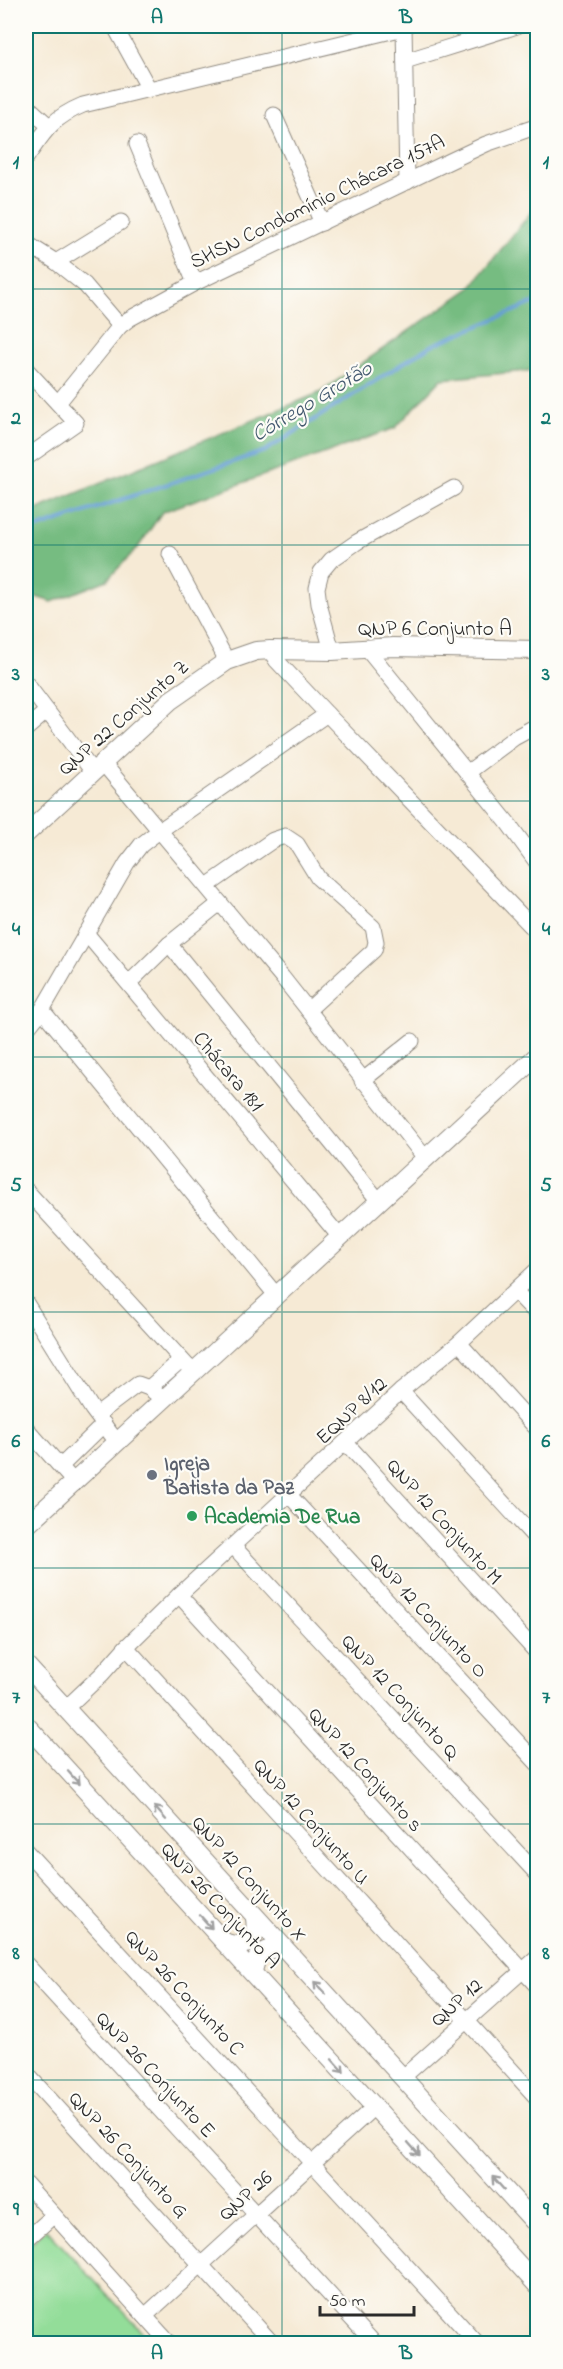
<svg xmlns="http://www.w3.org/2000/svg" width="563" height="2369" font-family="'Indie Flower',sans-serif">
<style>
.green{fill:#93dd99;stroke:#5f8462;stroke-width:1.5}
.forest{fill:#76bc81;stroke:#507456;stroke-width:1.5}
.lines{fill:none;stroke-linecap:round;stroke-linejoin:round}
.stream{stroke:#669fd5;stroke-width:4}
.minor-casing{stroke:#908a80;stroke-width:17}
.tertiary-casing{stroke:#908a80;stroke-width:20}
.minor{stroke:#fff;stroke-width:15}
.tertiary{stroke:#fff;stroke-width:18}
.oneway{stroke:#a0a0a0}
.grid{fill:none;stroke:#0f766e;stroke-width:1.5;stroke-opacity:0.55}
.worship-dot{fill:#6b7280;stroke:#fdfcf7;stroke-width:2}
.leisure-dot{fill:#2e9e5b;stroke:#fdfcf7;stroke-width:2}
.labels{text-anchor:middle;stroke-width:4.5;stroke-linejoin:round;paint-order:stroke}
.street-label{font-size:21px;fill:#2b2b2b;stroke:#fdfcf7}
.worship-label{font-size:21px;font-weight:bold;fill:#5b616d;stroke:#fdfcf7;text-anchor:start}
.leisure-label{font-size:21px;font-weight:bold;fill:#27864d;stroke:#fdfcf7;text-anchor:start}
.water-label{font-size:22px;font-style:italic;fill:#43596f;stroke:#fdfcf7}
.neatline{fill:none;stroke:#0f766e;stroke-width:2}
.grid-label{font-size:20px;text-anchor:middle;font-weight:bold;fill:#0f766e}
</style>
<rect width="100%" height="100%" fill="#fdfcf7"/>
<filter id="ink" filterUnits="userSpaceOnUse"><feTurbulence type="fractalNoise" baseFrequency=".0167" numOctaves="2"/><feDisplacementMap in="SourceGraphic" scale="12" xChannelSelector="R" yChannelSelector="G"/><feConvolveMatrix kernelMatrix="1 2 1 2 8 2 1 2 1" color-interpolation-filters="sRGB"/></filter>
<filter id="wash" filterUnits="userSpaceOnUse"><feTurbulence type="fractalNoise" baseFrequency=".008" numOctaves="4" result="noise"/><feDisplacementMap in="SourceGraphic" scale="24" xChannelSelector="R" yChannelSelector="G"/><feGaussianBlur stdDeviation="1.35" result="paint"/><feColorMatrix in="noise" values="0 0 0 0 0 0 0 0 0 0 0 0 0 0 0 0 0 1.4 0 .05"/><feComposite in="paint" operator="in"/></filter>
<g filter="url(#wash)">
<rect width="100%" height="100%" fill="#f6ead5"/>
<path class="green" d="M 46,2229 L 153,2343 L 26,2344 L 26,2248 Z"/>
<path class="forest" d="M 537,205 L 537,370 L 442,379 L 395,428 L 162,512 L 139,546 L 107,580 L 52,602 L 26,594 L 26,514 L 319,393 L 469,289 Z"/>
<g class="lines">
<path class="stream" d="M 26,532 L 265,451 L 430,346 L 538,301"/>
</g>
</g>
<g filter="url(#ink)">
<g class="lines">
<g class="minor-casing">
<g id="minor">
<path d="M 404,26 L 407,182"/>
<path d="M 116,29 L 149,89"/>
<path d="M 405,61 L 517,26"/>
<path d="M 26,105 L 49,126"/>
<path d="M 274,115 L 322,223"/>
<path d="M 137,144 L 195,283"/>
<path d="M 26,158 C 45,131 52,118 83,105 L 404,28"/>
<path d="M 26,243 L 56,262 L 85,285 L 120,326"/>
<path d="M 56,262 L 121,222"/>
<path d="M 26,369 L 76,423 L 26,458"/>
<path d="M 58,403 L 120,326 L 129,319 L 195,283 L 450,161 L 486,144 L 538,126"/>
<path d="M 170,554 L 227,661"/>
<path d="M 366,648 L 508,823 L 538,864"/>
<path d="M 270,650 L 276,660 L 327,714 L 538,933"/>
<path d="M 332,651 L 319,604 L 317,588 L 321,572 L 331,560 L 357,542 L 454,488"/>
<path d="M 26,683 L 93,772"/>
<path d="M 26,729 L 47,711"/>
<path d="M 103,763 L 282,977 L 426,1159"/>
<path d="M 467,773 L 514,738 L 538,725"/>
<path d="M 207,886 L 273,840 L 285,836 L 297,844 L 318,878 L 373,927 L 376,942 L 374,950 L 308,1010"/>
<path d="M 86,933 L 340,1237"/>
<path d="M 169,944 L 379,1201"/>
<path d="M 129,983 L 169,944 L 220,903"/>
<path d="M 42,1010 L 276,1295"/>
<path d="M 26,1030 L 42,1010 L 127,863 L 141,845 L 159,831 L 327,714"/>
<path d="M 362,1081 L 412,1041"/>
<path d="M 26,1190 L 193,1372"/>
<path d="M 515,1291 L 538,1315"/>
<path d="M 26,1303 L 92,1409 L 117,1442"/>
<path d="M 459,1343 L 538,1430"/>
<path d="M 149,1388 L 181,1360"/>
<path d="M 401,1391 L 538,1541"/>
<path d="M 97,1415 L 138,1384 L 149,1388 L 163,1399"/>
<path d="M 26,1428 L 74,1482"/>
<path d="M 346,1443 L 538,1654"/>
<path d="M 61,1466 L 104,1424"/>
<path d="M 289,1495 L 538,1764"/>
<path d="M 233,1546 L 538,1875"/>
<path d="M 179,1595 L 538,1987"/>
<path d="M 126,1647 L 538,2099"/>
<path d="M 65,1709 L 102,1674 L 126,1647 L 179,1595 L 401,1391 L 459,1343 L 538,1269"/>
<path d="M 26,1851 L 478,2344"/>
<path d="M 26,1964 L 375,2344"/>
<path d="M 26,2073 L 273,2344"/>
<path d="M 402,2078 L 538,1957"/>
<path d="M 26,2184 L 170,2344"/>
<path d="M 26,2240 L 53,2216"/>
<path d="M 145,2316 L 375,2106"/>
</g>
</g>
<g class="tertiary-casing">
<g id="tertiary">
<path d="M 26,834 L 171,700 L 227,661 L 256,651 L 270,650 L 332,651 L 393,647 L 538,650"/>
<path d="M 26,1526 L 538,1055"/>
<path d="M 26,1665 L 538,2226"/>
<path d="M 26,1725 L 538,2286"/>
<path d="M 224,1942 C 247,1950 258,1942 255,1918"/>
<path d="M 253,1973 C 255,1955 264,1948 282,1948"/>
</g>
</g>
<use href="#minor" class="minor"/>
<use href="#tertiary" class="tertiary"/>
</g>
<defs><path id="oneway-shaft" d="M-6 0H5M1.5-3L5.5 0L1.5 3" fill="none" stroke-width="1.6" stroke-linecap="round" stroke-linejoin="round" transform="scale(1.5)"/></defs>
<g class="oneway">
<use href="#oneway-shaft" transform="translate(74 1778) rotate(48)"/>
<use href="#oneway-shaft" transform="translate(160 1813) rotate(-132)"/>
<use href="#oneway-shaft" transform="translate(206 1922) rotate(48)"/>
<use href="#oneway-shaft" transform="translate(320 1988) rotate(-133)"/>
<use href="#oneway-shaft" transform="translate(338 2066) rotate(48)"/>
<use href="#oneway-shaft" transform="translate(414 2149) rotate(48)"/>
<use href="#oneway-shaft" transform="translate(498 2183) rotate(-132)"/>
</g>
</g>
<path class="grid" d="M 282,26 L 282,2344M 26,289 L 538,289M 26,545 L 538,545M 26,801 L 538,801M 26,1057 L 538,1057M 26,1312 L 538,1312M 26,1568 L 538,1568M 26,1824 L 538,1824M 26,2080 L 538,2080"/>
<circle class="worship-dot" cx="152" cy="1475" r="6"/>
<circle class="leisure-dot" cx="192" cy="1516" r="6"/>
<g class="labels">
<g class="street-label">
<text transform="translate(317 201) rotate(-26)" y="7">SHSN Condomínio Chácara 157A</text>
<text x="435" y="635">QNP 6 Conjunto A</text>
<text transform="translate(123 717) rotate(-41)" y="7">QNP 22 Conjunto Z</text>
<text transform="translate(229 1071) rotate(50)" y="7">Chácara 181</text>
<text transform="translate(351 1410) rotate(-43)" y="7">EQNP 8/12</text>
<text transform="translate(445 1521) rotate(48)" y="7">QNP 12 Conjunto M</text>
<text transform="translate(429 1615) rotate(47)" y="7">QNP 12 Conjunto O</text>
<text transform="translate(401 1696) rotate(47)" y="7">QNP 12 Conjunto Q</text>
<text transform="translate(366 1769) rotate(48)" y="7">QNP 12 Conjunto s</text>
<text transform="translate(312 1821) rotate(48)" y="7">QNP 12 Conjunto U</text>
<text transform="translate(250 1878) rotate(48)" y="7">QNP 12 Conjunto X</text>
<text transform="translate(221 1905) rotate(47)" y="7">QNP 26 Conjunto A</text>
<text transform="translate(185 1992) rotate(47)" y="7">QNP 26 Conjunto C</text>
<text transform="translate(456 2002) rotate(-42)" y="7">QNP 12</text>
<text transform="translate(156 2074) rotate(47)" y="7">QNP 26 Conjunto E</text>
<text transform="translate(129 2154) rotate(47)" y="7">QNP 26 Conjunto G</text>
<text transform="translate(245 2195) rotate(-42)" y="7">QNP 26</text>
</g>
<g class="worship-label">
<text x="164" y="1470">Igreja<tspan x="164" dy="24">Batista da Paz</tspan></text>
</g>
<g class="leisure-label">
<text x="204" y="1523">Academia De Rua</text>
</g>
<g class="water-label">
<text transform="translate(311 400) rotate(-31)" y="8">Córrego Grotão</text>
</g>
</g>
<rect width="563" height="2369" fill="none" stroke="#fdfcf7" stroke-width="66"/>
<path d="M320 2306v9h94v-9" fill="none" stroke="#2b2b2b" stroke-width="3"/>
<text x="329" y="2306" font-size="18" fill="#2b2b2b" stroke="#fdfcf7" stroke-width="4.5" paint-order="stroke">50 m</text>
<rect x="33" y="33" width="497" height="2303" class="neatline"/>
<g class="grid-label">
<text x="157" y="23">A</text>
<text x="406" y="23">B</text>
<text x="16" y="168">1</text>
<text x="546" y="168">1</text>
<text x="16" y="424">2</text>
<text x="546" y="424">2</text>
<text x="16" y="680">3</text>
<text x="546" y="680">3</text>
<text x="16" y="935">4</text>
<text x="546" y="935">4</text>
<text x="16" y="1191">5</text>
<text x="546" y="1191">5</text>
<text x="16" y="1447">6</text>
<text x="546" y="1447">6</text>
<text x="16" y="1703">7</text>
<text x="546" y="1703">7</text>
<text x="16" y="1959">8</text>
<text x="546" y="1959">8</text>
<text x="16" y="2215">9</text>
<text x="546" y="2215">9</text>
<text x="157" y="2359">A</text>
<text x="406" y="2359">B</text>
</g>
</svg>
